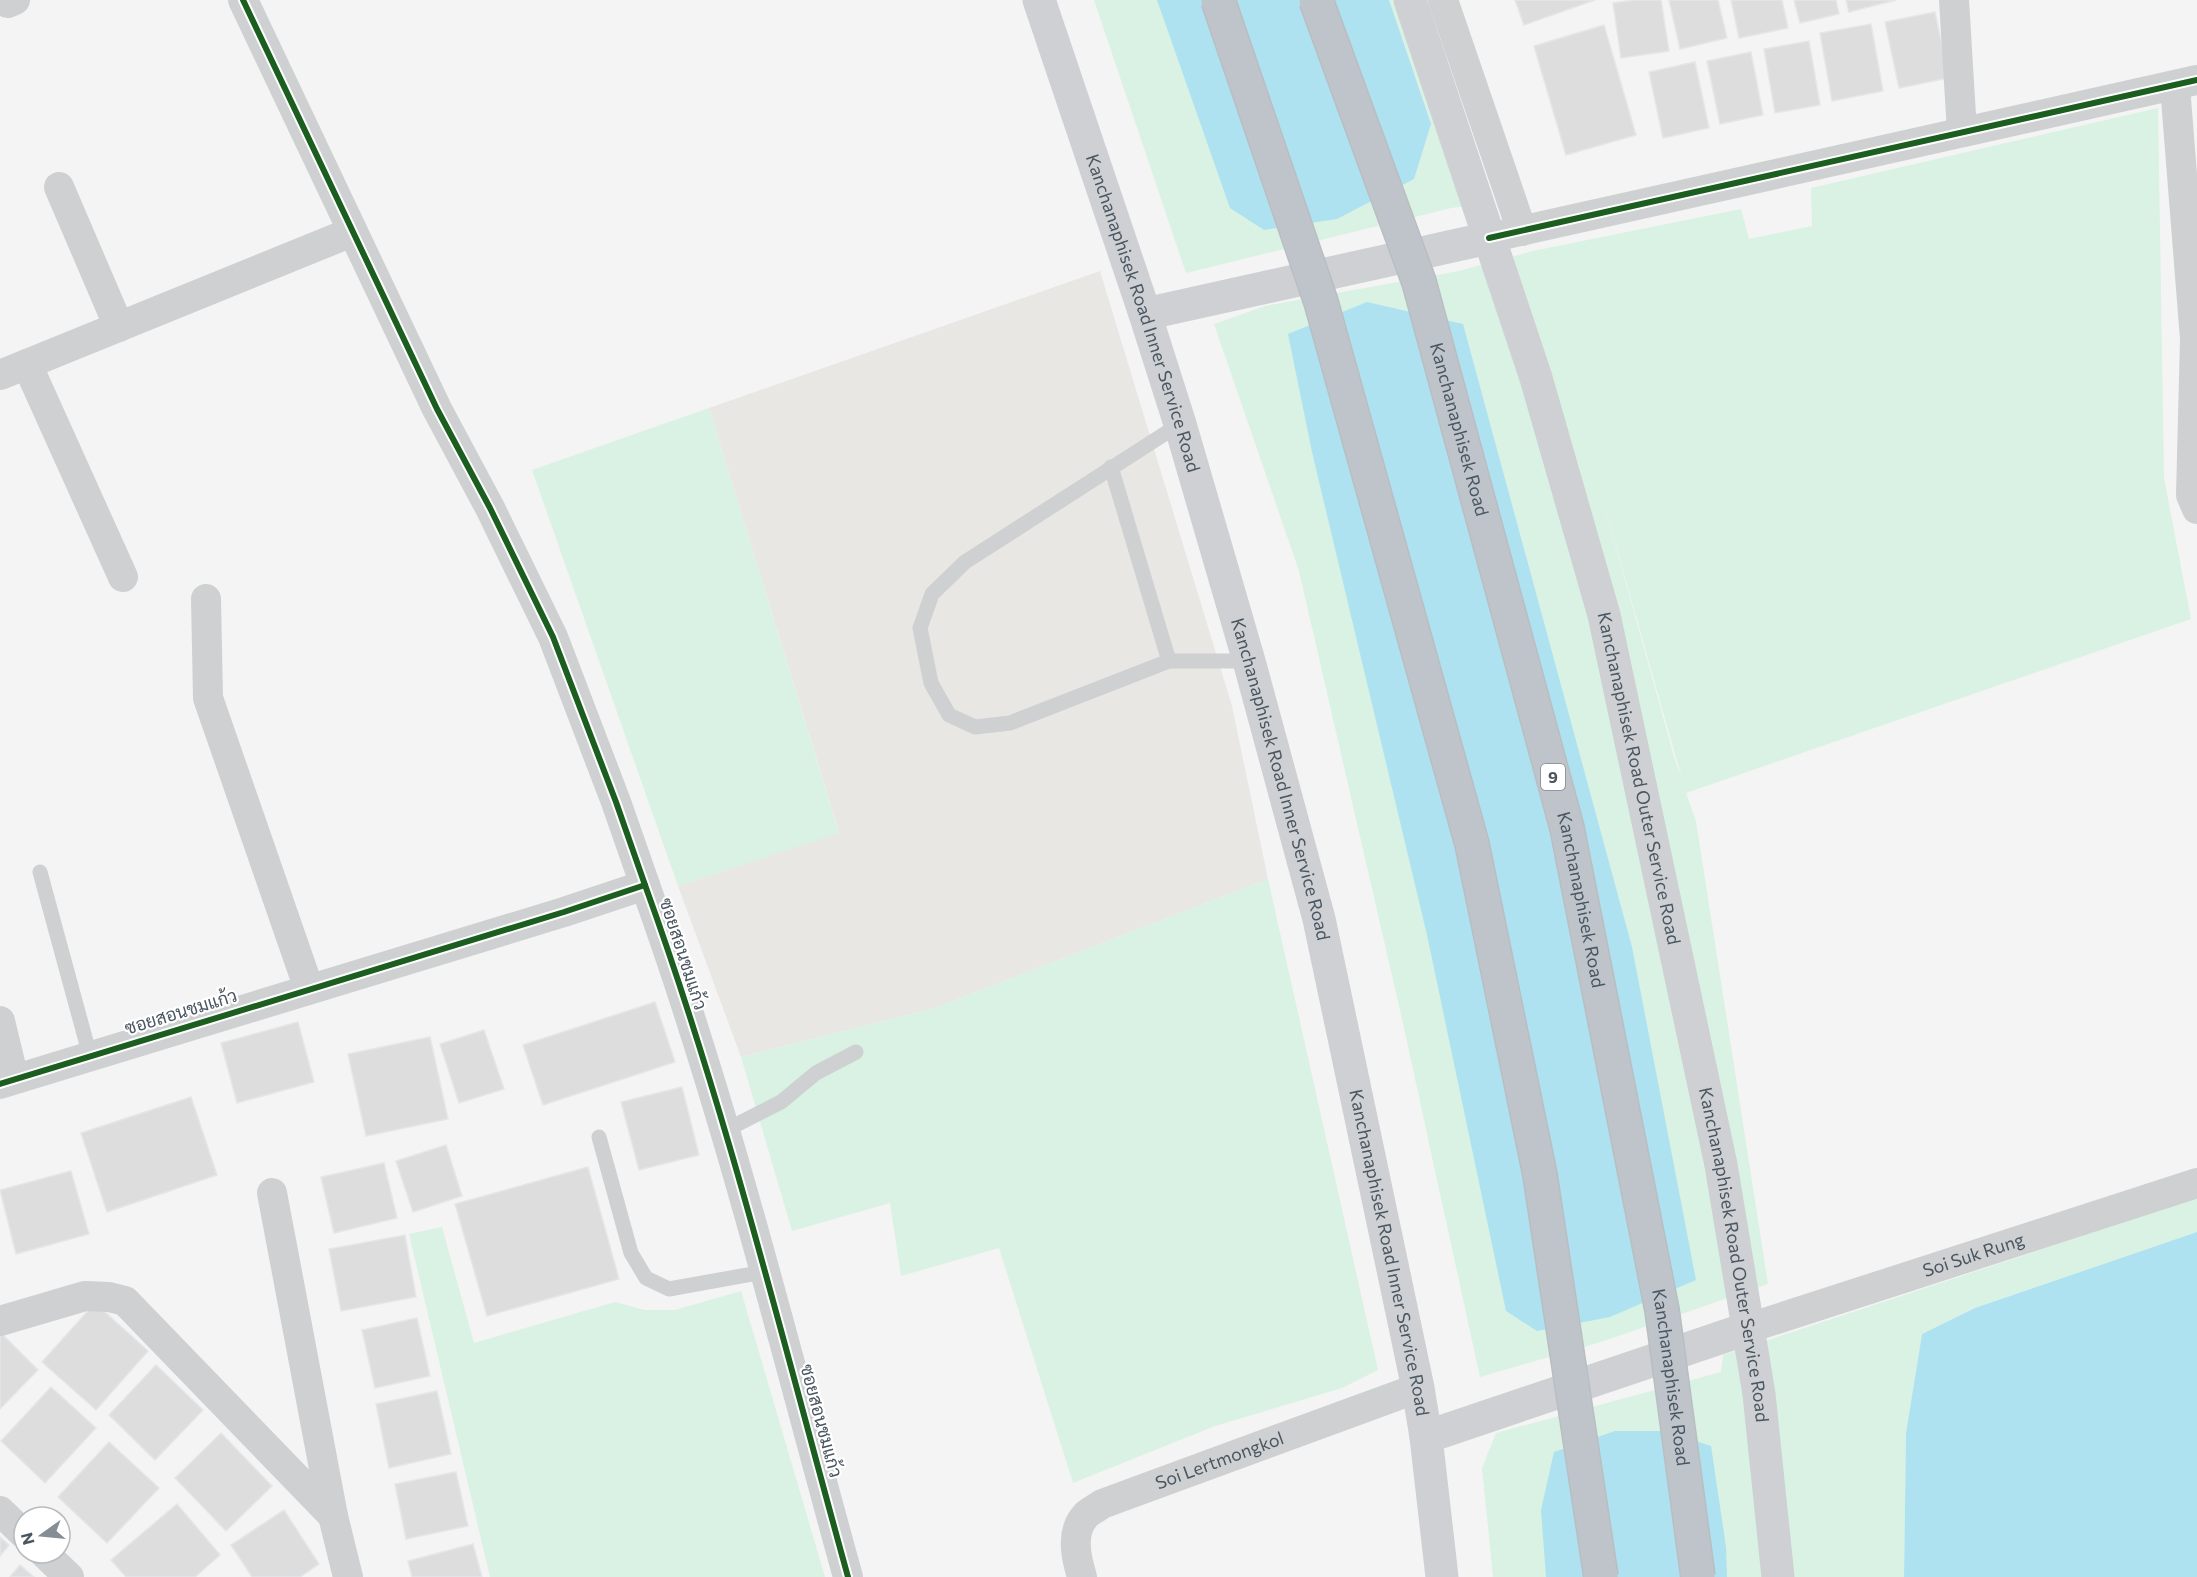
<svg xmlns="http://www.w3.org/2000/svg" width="2197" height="1577" font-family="Commissioner,Sarabun,sans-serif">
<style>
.commercial{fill:#e8e7e3}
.green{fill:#d9f2e3;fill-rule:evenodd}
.water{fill:#aee2f0}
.building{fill:#ddddde;stroke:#e5e6e7;stroke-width:1.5}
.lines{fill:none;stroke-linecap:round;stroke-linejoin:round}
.lane{stroke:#ced0d2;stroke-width:15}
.street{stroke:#ced0d2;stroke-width:30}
.secondary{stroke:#ced0d4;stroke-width:33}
.highway-bridge-casing{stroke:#b9bec3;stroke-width:36;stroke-linecap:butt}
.highway-bridge{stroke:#bec4c9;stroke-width:33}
.cycleway-casing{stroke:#fff;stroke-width:10}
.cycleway{stroke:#1b5e20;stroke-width:6}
.labels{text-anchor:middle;stroke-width:4.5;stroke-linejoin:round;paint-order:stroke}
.shield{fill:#fff;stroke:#808990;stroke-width:1.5}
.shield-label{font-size:16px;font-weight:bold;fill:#4a5661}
.street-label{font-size:18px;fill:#4a5661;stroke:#fff}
</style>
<rect width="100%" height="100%" fill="#f4f4f4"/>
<path class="commercial" d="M 1100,271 L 1232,706 L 1268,879 L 932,1009 L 741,1057 L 678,886 L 839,832 L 709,408 Z"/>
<g class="green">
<path d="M 1094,0 L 1424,0 L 1485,204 L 1451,208 L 1186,273 Z"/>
<path d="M 2158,108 L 2164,478 L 2191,619 L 1686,793 L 1696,821 L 1768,1284 L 1604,1341 L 1480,1377 L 1402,1019 L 1299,571 L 1214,324 L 1265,306 L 1459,271 L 1533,251 L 1741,209 L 1749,239 L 1812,226 L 1811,188 ZM 1595,472 L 1682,779 L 1675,760 Z"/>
<path d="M 709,408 L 839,833 L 678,886 L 532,470 Z"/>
<path d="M 1268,879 L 1378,1370 L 1342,1388 L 1215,1426 L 1073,1483 L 999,1248 L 901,1276 L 890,1203 L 792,1231 L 741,1057 L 932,1009 Z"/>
<path d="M 2197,1198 L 2197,1232 L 1975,1308 L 1922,1334 L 1906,1433 L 1904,1577 L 1493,1577 L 1482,1468 L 1496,1433 L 1721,1372 L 1723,1355 Z"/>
<path d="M 442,1227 L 474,1343 L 615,1302 L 645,1310 L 675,1310 L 741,1291 L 825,1577 L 490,1577 L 409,1234 Z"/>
</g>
<g class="water">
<path d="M 1157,0 L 1389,0 L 1431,124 L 1414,179 L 1337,219 L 1264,230 L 1230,208 Z"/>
<path d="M 1367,302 L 1463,324 L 1632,947 L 1696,1280 L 1610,1317 L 1537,1331 L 1506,1311 L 1427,935 L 1312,452 L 1288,334 Z"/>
<path d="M 2197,1232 L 2197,1577 L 1904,1577 L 1906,1433 L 1922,1334 L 1975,1308 Z"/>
<path d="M 1615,1431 L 1665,1431 L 1711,1446 L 1726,1547 L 1727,1577 L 1546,1577 L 1541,1510 L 1554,1452 Z"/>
</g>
<g class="building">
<path d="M 1515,0 L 1595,0 L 1524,25 Z"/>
<path d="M 1634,0 L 1661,0 L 1669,51 L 1621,58 L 1613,3 Z"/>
<path d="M 1669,0 L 1718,0 L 1727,38 L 1680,49 Z"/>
<path d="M 1731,0 L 1782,0 L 1788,28 L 1739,38 Z"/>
<path d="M 1794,0 L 1836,0 L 1839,14 L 1800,23 Z"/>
<path d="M 1846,0 L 1896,0 L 1849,12 Z"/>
<path d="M 1935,12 L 1949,78 L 1899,88 L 1885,22 Z"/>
<path d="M 1871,24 L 1883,91 L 1832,101 L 1820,33 Z"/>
<path d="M 1604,25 L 1636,135 L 1566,155 L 1534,46 Z"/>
<path d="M 1809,41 L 1820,105 L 1775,113 L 1764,49 Z"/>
<path d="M 1751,52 L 1763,115 L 1720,124 L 1707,61 Z"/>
<path d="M 1695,62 L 1709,128 L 1663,138 L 1649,72 Z"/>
<path d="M 655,1002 L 675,1062 L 543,1105 L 523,1045 Z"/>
<path d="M 298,1022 L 314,1082 L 237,1103 L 221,1043 Z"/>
<path d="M 484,1030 L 504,1089 L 459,1103 L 440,1044 Z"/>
<path d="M 430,1037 L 448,1119 L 366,1136 L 348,1054 Z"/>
<path d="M 682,1087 L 699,1155 L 639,1170 L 621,1102 Z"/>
<path d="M 191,1097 L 217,1175 L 107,1212 L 81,1133 Z"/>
<path d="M 446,1145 L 462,1196 L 413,1212 L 396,1161 Z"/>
<path d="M 384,1163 L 397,1218 L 334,1233 L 321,1177 Z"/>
<path d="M 588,1167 L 619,1279 L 487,1316 L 455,1204 Z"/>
<path d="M 71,1171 L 89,1234 L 16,1254 L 0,1190 Z"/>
<path d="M 405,1235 L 416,1297 L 341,1311 L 329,1249 Z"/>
<path d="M 95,1303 L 148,1351 L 96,1410 L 42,1362 Z"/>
<path d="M 417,1318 L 430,1376 L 375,1388 L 362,1330 Z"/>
<path d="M 0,1332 L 38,1370 L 0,1409 Z"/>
<path d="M 156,1365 L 203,1410 L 155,1460 L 109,1415 Z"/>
<path d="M 51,1387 L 96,1428 L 45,1483 L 1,1441 Z"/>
<path d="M 437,1391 L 451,1454 L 389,1468 L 376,1404 Z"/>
<path d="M 221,1433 L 272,1486 L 226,1531 L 175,1478 Z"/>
<path d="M 109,1442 L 159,1488 L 107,1543 L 58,1497 Z"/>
<path d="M 456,1472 L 468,1526 L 406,1539 L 395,1484 Z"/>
<path d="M 177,1504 L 220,1555 L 195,1577 L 126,1577 L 111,1560 Z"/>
<path d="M 284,1510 L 319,1564 L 300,1577 L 252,1577 L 231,1545 Z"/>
<path d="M 0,1537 L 9,1545 L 0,1556 Z"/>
<path d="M 473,1544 L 482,1577 L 412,1577 L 408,1561 Z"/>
<path d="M 20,1565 L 34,1577 L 10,1577 Z"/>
</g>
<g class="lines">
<g class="lane">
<path d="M 1180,424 L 965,562 L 932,594 L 920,628 L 931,683 L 949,715 L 975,727 L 1010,723 L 1169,661 L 1249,661"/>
<path d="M 1111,467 L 1169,661"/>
<path d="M 40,872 L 90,1056"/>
<path d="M 724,1131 L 781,1102 L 816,1073 L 856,1052"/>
<path d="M 599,1137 L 631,1253 L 646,1278 L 669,1289 L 764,1272"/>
</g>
<g class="street">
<path d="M 243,0 L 437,409 L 490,508 L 553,637 L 616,802 L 645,885"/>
<path d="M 1443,0 L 1522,231"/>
<path d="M 1954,0 L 1962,132"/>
<path d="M 8,3 L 15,0"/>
<path d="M 2175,86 L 2195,339 L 2191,495 L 2197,509"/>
<path d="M 59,187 L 119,327"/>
<path d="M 1489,238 L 2197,80"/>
<path d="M 27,364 L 123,577"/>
<path d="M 0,375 L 352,232"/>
<path d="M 206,599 L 208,698 L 309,989"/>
<path d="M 0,1021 L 14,1079"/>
<path d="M 0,1084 L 564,912 L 645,885 C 727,1111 784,1346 848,1577"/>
<path d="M 272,1193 L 333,1516"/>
<path d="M 0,1321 L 85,1296 L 109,1297 L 125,1301 L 333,1516 L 348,1577"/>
<path id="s1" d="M 1749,1328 L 2197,1183"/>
<path d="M 0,1511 L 24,1534"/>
<path d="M 44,1553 L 69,1577"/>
<path id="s2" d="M 1082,1577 C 1076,1557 1070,1532 1086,1515 C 1090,1511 1097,1508 1102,1504 L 1418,1388"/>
</g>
<g class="secondary">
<path id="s3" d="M 1039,0 L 1145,314 L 1180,424 L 1249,661 L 1319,919 L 1418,1388 L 1426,1437 L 1442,1577"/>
<path id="s4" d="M 1410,0 L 1536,378 L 1604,615 L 1721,1165 L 1759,1394 L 1778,1577"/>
<path d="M 1145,314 L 1489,238"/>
<path d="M 1426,1437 L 1749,1328"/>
</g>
<g class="highway-bridge-casing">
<g id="highway-bridge">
<path d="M 1218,0 L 1321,302 L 1472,844 L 1540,1175 L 1601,1577"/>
<path id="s5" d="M 1316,0 L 1419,282 L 1567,828 L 1662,1310 L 1698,1577"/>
</g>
</g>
<use href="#highway-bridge" class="highway-bridge"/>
<g class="cycleway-casing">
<g id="cycleway">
<path d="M 243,0 L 437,409 L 490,508 L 553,637 L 616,802 L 645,885"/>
<path d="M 1489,238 L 2197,80"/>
<path d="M 0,1084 L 564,912 L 645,885 C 727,1111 784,1346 848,1577"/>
</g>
</g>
<use href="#cycleway" class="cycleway"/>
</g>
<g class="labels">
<rect class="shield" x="1541" y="764" width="24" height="26" rx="4.5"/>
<g class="shield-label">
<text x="1553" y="783">9</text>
</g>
<g class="street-label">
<text dy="6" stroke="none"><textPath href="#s3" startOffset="330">Kanchanaphisek Road Inner Service Road</textPath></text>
<text dy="6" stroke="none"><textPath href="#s5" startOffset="453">Kanchanaphisek Road</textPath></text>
<text dy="6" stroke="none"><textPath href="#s4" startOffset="812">Kanchanaphisek Road Outer Service Road</textPath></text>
<text dy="6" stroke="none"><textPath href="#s3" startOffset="816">Kanchanaphisek Road Inner Service Road</textPath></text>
<text dy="6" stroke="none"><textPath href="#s5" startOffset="939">Kanchanaphisek Road</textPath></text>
<text transform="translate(683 954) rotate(72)" y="6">ซอยสอนชมแก้ว</text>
<text transform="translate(181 1012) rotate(-17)" y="6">ซอยสอนชมแก้ว</text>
<text dy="6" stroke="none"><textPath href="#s3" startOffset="1302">Kanchanaphisek Road Inner Service Road</textPath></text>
<text dy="6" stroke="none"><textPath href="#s4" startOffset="1298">Kanchanaphisek Road Outer Service Road</textPath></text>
<text dy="6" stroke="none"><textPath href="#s1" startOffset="236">Soi Suk Rung</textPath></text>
<text dy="6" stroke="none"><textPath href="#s5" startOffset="1425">Kanchanaphisek Road</textPath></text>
<text transform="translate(821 1421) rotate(75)" y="6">ซอยสอนชมแก้ว</text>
<text dy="6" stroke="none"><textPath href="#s2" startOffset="210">Soi Lertmongkol</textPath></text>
</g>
</g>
<g transform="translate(42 1535) rotate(255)"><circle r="28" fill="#ffffff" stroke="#b7bbc0" stroke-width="1.5"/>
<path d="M0-4.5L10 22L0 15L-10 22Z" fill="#868d94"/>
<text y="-9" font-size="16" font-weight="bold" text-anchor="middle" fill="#4a5661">N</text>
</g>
</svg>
